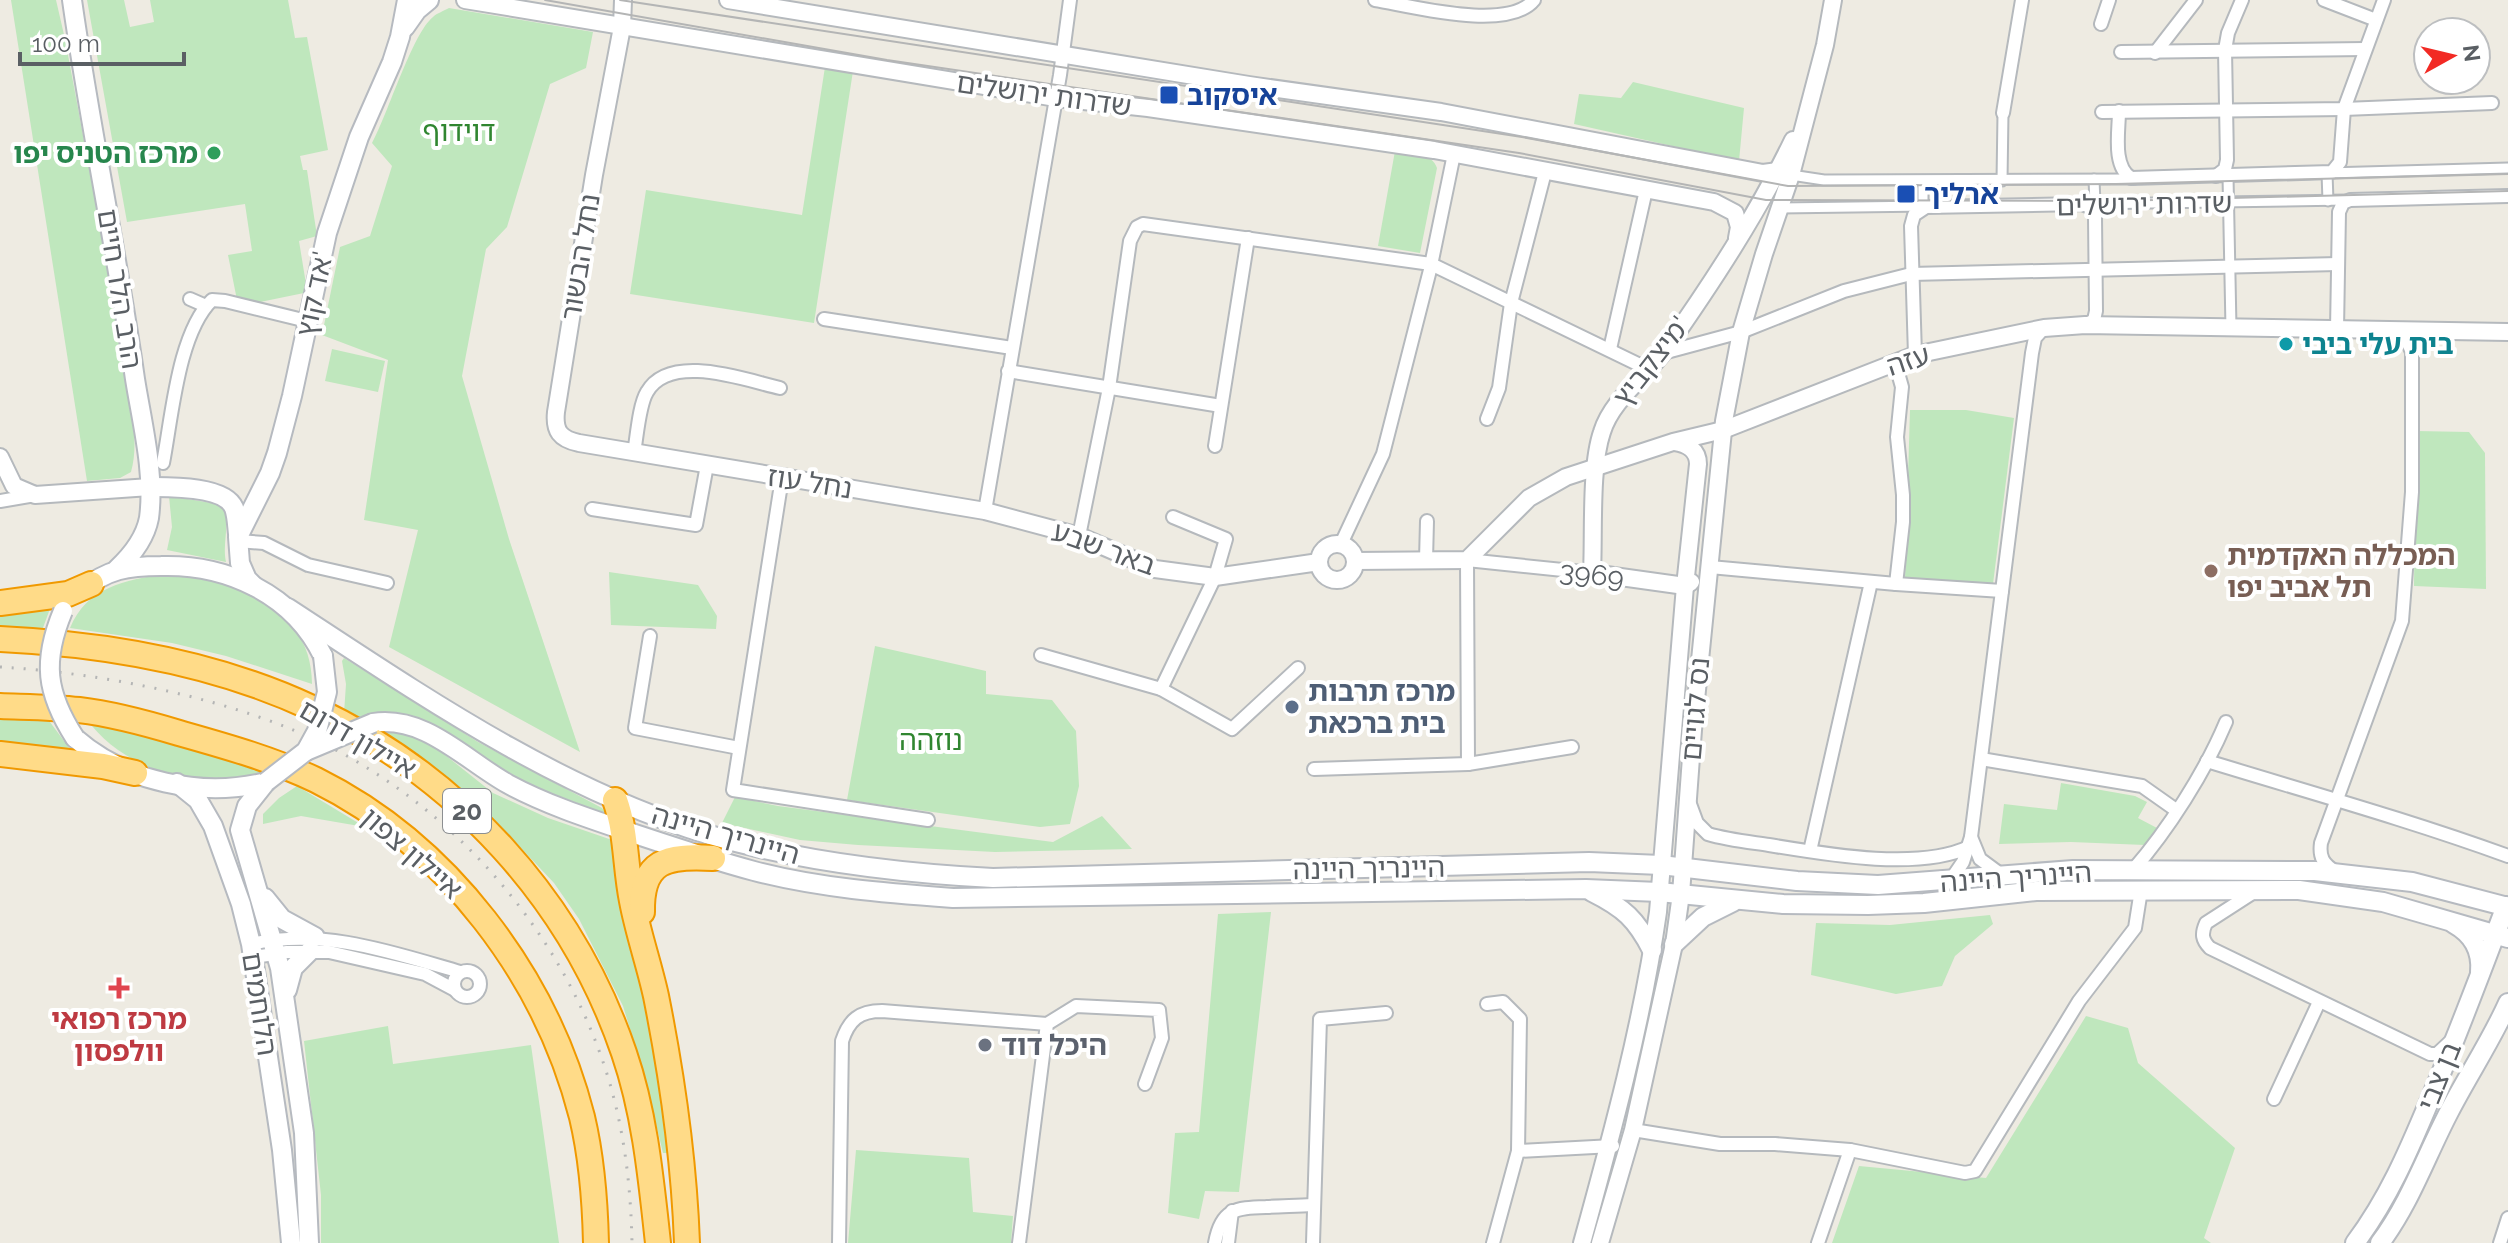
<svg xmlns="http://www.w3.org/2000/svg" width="2508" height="1243" font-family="Raleway,'Noto Sans Hebrew',sans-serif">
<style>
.green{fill:#bfe7bd}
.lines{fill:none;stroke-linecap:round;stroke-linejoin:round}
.pedestrian-casing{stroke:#b5b9bd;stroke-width:13}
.minor-casing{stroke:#b5b9bd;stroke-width:16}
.tertiary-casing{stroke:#b5b9bd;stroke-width:20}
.secondary-casing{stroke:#b6bac0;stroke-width:22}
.motorway-casing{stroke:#f09900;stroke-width:28}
.pedestrian{stroke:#fff;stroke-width:9}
.minor{stroke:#fff;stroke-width:12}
.tertiary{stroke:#fff;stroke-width:16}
.secondary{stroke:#fff;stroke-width:18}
.motorway{stroke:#ffdb88;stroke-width:24}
.tram{stroke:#b4b5b5;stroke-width:2}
.rail{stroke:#b4b5b5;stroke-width:3;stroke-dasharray:2 10;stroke-linecap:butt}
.secondary-bridge-casing{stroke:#b6bac0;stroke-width:22;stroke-linecap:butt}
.secondary-bridge{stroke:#fff;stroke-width:18}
.transit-dot{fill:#1a4fb4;stroke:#fff;stroke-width:3}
.leisure-dot{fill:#2e9e5b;stroke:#fff;stroke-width:3}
.culture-dot{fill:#0f9aa8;stroke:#fff;stroke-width:3}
.education-dot{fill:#8d6e63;stroke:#fff;stroke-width:3}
.service-dot{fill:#5c6f8a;stroke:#fff;stroke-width:3}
.health-dot{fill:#e0444e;stroke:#fff;stroke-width:3}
.worship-dot{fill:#6b7280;stroke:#fff;stroke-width:3}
.labels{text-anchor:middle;stroke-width:8;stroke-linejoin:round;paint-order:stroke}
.shield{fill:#fff;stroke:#8c8f92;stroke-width:2}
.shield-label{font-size:26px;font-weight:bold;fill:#5a5f64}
.street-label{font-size:28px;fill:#5a5f64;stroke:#fff}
.transit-label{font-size:28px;font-weight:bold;fill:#164399;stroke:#fff;text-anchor:start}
.park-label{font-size:28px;fill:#308630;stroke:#fff}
.leisure-label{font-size:28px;font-weight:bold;fill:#27864d;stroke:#fff;text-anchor:end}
.culture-label{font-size:28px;font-weight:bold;fill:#0d838f;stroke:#fff;text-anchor:start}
.education-label{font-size:28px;font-weight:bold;fill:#785e54;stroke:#fff;text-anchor:start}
.service-label{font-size:28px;font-weight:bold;fill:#4e5e75;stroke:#fff;text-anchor:start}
.health-label{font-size:28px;font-weight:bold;fill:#be3a42;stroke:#fff}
.worship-label{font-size:28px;font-weight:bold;fill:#5b616d;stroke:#fff;text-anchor:start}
</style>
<rect width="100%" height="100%" fill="#eeebe2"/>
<g class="green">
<path d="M 11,0 L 56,0 L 65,39 C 85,145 105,251 122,358 C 127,393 141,437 131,472 L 120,478 L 87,481 Z"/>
<path d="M 87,0 L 124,0 L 130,27 L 154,22 L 150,0 L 288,0 L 295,38 L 307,37 L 328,150 L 300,156 L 303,170 L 307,170 L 317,236 L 299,241 L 306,284 L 304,293 L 250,304 L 237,300 L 228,255 L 252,251 L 245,204 L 127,222 Z"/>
<path d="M 449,8 L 593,32 L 586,68 L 550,84 L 507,227 L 486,249 L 462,376 L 509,539 L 580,752 L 389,647 L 418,530 L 364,520 L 388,360 L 322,335 L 340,247 L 370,236 L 392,166 L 372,143 C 388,114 412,34 433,17 C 437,13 444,11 449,8 Z"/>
<path d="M 825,67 L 853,71 L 814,323 L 630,294 L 646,190 L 802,215 Z"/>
<path d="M 1633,82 L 1744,108 L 1739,161 L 1574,124 L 1579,94 L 1621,98 Z"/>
<path d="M 1395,151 C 1410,153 1432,152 1437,168 L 1420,253 L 1378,246 Z"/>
<path d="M 332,349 L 385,361 L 378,392 L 325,381 Z"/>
<path d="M 1910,410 L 1966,410 L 2014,418 L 1993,584 L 1905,579 Z"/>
<path d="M 2416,431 L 2469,432 L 2485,453 L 2486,589 L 2414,586 Z"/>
<path d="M 169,496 L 212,503 L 224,508 C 230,527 222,543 226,562 L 167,550 L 172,527 Z"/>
<path d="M 609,572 L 698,585 L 717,616 L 716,629 L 611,625 Z"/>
<path d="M 165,574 C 231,576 312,606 312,684 L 226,656 L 172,643 L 70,628 C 87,587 125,580 165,574 Z"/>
<path d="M 51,606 L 40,636 L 0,631 L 0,610 Z"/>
<path d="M 875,646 L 986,671 L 986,694 L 1052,700 L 1076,731 L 1079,786 L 1070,824 L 1040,827 L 847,800 Z"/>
<path d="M 344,658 L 478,742 L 602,808 L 608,815 L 528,784 L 410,716 L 392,714 L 358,721 L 344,713 L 346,684 L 342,661 Z"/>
<path d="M 41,710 L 70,749 L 0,742 L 0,713 Z"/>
<path d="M 86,718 L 271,771 C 209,795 124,773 86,718 Z"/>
<path d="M 382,730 L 420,735 L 493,793 L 548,818 L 615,841 L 624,921 L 657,1043 L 670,1153 L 663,1153 L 644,1074 L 623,1006 L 579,919 L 554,883 L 474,798 Z"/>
<path d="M 2061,783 L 2135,796 L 2147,802 L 2138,818 L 2157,828 L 2145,845 L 2071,842 L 1999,844 L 2004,804 L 2057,810 Z"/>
<path d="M 297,786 L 365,827 L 301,816 L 263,824 L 263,814 L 279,798 Z"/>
<path d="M 735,797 L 778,806 L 1053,842 L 1102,816 L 1132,849 L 995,852 L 858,845 L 800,840 L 722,823 Z"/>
<path d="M 1271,912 L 1239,1192 L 1205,1191 L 1199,1219 L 1168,1213 L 1175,1133 L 1199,1132 L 1218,914 Z"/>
<path d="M 1990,915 L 1993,924 L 1955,956 L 1942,986 L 1896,994 L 1811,975 L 1816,923 L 1890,925 Z"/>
<path d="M 2086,1016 L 2128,1028 L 2138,1063 L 2235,1148 L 2204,1238 L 2211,1243 L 1832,1243 L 1859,1166 L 1986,1178 Z"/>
<path d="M 388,1026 L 393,1064 L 531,1045 L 559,1243 L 321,1243 L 321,1195 L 304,1041 Z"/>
<path d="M 856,1150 L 969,1158 L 973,1212 L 1013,1216 L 1011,1243 L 848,1243 Z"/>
</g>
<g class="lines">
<g class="pedestrian-casing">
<g id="pedestrian">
<path d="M 1791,175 L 1824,180 L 2135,179"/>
<path d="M 2228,176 L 2231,328"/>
<path d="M 2094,179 L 2095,204"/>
<path d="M 1923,181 L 1923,206"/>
<path d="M 2002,181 L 2003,113"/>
<path d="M 2328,201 L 2327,173 L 2508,168"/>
<path d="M 2085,204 L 2347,200"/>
<path d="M 1991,205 L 1991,181"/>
<path d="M 1780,208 L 1928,206"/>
</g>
</g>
<g class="minor-casing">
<g id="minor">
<path d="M 1375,0 C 1412,6 1508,32 1534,0"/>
<path d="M 2324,0 L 2376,20"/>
<path d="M 2101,24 L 2109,0"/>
<path d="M 2121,52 L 2365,49"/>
<path d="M 2155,53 L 2196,0"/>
<path d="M 2119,111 C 2119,131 2112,166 2131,178 L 2332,172 L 2340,162 L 2344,109 L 2384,0"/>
<path d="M 2102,112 L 2344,109 L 2492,103"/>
<path d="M 2003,113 L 2022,0"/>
<path d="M 2216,176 L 2225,169 L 2227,160 L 2225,50 L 2228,33 L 2242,0"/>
<path d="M 190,299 L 206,306"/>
<path d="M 824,319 L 1012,348"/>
<path d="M 2337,330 L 2339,212 L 2343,203 L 2350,200 L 2508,196"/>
<path d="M 1610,349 L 1646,190"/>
<path d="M 1663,353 L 1741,332 L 1844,291 L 1911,274 L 2338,264"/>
<path d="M 1915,355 L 1911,226 L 1914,215 L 1926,207 L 2082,204 L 2092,208 L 2095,217 L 2096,311 L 2094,320 L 2085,325"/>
<path d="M 1895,362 L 1902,387 L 1897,437 L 1903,495 L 1903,522 L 1896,584"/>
<path d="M 1008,371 L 1221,406"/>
<path d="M 1487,419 L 1499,388 L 1511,303 L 1545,172"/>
<path d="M 1215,446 L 1248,238"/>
<path d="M 634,453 C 637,436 639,405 647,392 C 670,352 745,380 780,388"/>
<path d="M 163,463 C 172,417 178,333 212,300 L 225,301 L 307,321"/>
<path d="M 782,478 L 733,790 L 928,820"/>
<path d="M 0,501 L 35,495"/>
<path d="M 592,509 L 696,525 L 707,465"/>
<path d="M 985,511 L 1060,75 L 1070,0"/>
<path d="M 1079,536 L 1109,388 L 1130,241 L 1137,227 L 1143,224 L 1431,264 L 1648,369"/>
<path d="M 238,541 L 264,543 L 308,565 L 387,583"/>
<path d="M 1341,544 L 1383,454 L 1430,270 L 1454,154"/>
<path d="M 1426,560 L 1427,521"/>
<path d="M 1710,567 L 1896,584 L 2002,591"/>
<path d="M 650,636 L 635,728 L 739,748"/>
<path d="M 1041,655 L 1161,689 L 1232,729 L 1298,668"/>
<path d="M 1161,689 L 1215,577 L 1226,539 L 1173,517"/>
<path d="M 1981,759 L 2142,786 L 2176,810"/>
<path d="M 2207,761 C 2308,792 2409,820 2508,856"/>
<path d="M 1468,764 L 1467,560 L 1592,573"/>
<path d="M 1314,769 L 1468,764 L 1572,747"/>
<path d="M 1690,804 L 1697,823 L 1708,834 C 1728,840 1749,842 1769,845 C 1824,854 1918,871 1969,847"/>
<path d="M 1971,837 L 1980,859 L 2003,876"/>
<path d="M 1810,851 L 1871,582"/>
<path d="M 2133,870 C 2168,830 2205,772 2226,722"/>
<path d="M 2336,872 C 2323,864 2319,857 2321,843 L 2402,621 L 2412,492 L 2412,352 L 2406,339 L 2392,330"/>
<path d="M 1950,881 L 1963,862 L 1971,837 L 2032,353 L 2035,338 L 2044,328"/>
<path d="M 2254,892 L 2206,923 C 2201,934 2202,940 2210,948 L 2430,1054 L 2437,1054 L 2452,1040"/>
<path d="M 251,944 C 323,928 391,952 460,972"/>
<path d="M 254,957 L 287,952 L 329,952 L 425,974 L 455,990"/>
<circle cx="467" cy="984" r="13"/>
<path d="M 1487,1004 L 1503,1002 L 1520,1019 L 1518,1151"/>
<path d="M 2274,1099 L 2319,1002"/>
<path d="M 1633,1130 L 1720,1144 L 1775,1144 L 1850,1150 L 1965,1173 L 1975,1171 L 2079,1001 L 2135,928 L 2141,890"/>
<path d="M 839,1243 L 842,1041 C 849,1020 859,1011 882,1011 L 1047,1024"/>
<path d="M 1019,1243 L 1047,1024 L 1076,1006 L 1159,1010 L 1162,1038 L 1145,1084"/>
<path d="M 1215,1243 C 1221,1209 1235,1208 1266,1207 C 1282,1206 1297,1206 1312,1205"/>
<path d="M 1228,1243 L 1232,1211"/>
<path d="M 1313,1243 L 1320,1019 L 1386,1013"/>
<path d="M 1493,1243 L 1518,1151 L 1613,1146"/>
<path d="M 1818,1243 L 1850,1150"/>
<path d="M 2500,1243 L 2508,1218"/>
</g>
</g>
<g class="tertiary-casing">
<g id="tertiary">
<path d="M 465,0 L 1056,98 L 1148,108 L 1434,150 L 1714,202 L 1735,213 L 1739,227 L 1737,238"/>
<path d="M 623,0 L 622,27 L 594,175 L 556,412 C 554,431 560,439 579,443 L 985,511 L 1079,536 L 1155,569 L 1215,577 L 1319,562"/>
<path d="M 728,0 L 1249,85 L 1441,112 L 1763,173 L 1778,171"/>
<path d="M 0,457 L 14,486 L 35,495 L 150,487"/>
<circle cx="1337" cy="562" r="18"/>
<path d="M 1355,561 L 1467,560 L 1529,498 L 1566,477 L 1673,442 L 1723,430 L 1915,355 L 2044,328 L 2085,325 L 2508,332"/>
<path d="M 1691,582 L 1685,586 L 1592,573 C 1594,533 1590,467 1602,432 C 1612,399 1646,377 1665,350 C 1712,283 1758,213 1793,140"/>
<path d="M 1582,1243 C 1612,1134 1642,1024 1658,912 L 1685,586 L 1698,464 C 1698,450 1688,444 1675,442"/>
<path d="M 1600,1243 L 1633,1130 L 1674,944 L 1681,894 L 1693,730 L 1724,421 L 1741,332 L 1764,254 L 1791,175 L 1825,45 L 1833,0"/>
</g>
</g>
<g class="secondary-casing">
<g id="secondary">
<path d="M 72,0 C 90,127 117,252 135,379 C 142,423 155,473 149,518 C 145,539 132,555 117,569"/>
<path d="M 405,27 L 417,10 L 429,0"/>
<path d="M 150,487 C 170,487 225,486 234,508 C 237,516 237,526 238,534"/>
<path d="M 254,586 L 247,579 L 240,563 L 238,537 L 270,473 L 277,453 L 292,396 L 327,233 L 359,137 L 392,62 L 400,37 L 407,0"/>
<path d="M 81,591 C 107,569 128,566 161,566 C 227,564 293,594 323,656"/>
<path d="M 288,608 C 421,695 557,789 710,835 C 802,862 898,873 993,878 L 1589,862 L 1661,865 L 1797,881 L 1878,885 L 2073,870 L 2315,871 L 2412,882 L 2508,907"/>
<path d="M 373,723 C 425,715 465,760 508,784 C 551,807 597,821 644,837 C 680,849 717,861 754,871 C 819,888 886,893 953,898 L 1586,889 L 1659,892 L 1783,904 L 1868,905 L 1924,903 L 2036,891 L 2299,890 L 2383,902 L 2508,938"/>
<path d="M 75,738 C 125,782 202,798 266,782"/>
<path d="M 266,782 L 247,806 L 240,830 L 280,968 L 304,1133 L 309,1243"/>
<path d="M 177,783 L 198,800 L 213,826 L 241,904 L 251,944 L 282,1150 L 291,1243"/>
<path d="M 1592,892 C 1624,908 1636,919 1652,950"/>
<path d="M 265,898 L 282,919 L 315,937"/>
<path d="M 2454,924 C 2472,934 2482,950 2480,972"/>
<path d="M 1674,944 L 1703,917 L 1733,902"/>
<path d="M 287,990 L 293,968 L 310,951"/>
<path d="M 2355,1243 C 2388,1199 2408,1152 2429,1102 C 2457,1037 2481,972 2506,906"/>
<path d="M 2380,1243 C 2410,1203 2426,1156 2449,1112 C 2468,1075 2491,1041 2508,1003"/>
</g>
</g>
<g class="motorway-casing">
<g id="motorway">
<path d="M 0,603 L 68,594 L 91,584"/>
<path d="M 0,639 C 105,644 216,663 312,708 C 458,776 572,900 624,1053 C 645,1114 651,1179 658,1243"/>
<path d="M 0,706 C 26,707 53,707 79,710 C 113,714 146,723 179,733 C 225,746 272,759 316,780 C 447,845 546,976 582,1117 C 592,1159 595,1200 596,1243"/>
<path d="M 0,754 L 103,766 L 135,773"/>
<path d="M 615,800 C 627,833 625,867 632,901 C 638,933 649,964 656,996 C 672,1076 684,1161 687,1243"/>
<path d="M 642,912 C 641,860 667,855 713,858"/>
</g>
</g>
<use href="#pedestrian" class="pedestrian"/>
<use href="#minor" class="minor"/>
<use href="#tertiary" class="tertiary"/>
<use href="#secondary" class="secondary"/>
<use href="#motorway" class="motorway"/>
<g class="tram">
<path d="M 545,0 L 887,60 L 1519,153 L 1766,200 L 2116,201 L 2508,191"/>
<path d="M 620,0 L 1522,137 L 1788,186 L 2116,184 L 2508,174"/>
</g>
<path class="rail" d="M 0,667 C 104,673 241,700 334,749 C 472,821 582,958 617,1111 C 627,1155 631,1198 632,1243"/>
<g class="secondary-bridge-casing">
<g id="secondary-bridge">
<path d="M 63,611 C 42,661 46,693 75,738"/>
<path d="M 306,751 L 373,723"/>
<path d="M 266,782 L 306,751 L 317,731 L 327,692 L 323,656"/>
</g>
</g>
<use href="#secondary-bridge" class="secondary-bridge"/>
</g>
<g class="transit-dot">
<rect x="1159" y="85" width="20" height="20" rx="4"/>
<rect x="1896" y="184" width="20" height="20" rx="4"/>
</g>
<circle class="leisure-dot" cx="214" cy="153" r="8"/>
<circle class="culture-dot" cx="2286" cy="344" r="8"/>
<circle class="education-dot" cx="2211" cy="571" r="8"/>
<circle class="service-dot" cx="1292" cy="707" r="8"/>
<path class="health-dot" d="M115 976h8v8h8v8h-8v8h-8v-8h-8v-8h8z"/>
<circle class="worship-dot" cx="985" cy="1045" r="8"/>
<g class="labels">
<rect class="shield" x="443" y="789" width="48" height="44" rx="6"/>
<g class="shield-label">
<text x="467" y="820">20</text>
</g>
<g class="street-label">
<text transform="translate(1044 94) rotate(8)" y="10">שדרות ירושלים</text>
<text transform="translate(2144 204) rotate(-1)" y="10">שדרות ירושלים</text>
<text transform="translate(580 257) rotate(-81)" y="10">נחל הבשור</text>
<text transform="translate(120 289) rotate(81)" y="10">הרב הלר חיים</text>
<text transform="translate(314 294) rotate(-78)" y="10">אד קוץ'</text>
<text transform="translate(1908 360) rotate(-18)" y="10">עזה</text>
<text transform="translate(1651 361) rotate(-52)" y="10">מיצקביץ'</text>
<text transform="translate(810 482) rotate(9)" y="10">נחל עוז</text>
<text transform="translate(1104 548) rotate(20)" y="10">באר שבע</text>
<text transform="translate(1592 574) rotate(7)" y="10">3969</text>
<text transform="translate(1695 709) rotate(-85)" y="10">נס לגויים</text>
<text transform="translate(358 739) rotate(30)" y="10">איילון דרום</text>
<text transform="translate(726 834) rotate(16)" y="10">היינריך היינה</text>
<text transform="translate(412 853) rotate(41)" y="10">איילון צפון</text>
<text transform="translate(1369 868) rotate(-1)" y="10">היינריך היינה</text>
<text transform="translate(2016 877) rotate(-4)" y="10">היינריך היינה</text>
<text transform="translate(260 1004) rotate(81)" y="10">הלוחמים</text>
<text transform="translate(2439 1076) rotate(-68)" y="10">בן צבי</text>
</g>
<g class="transit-label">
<text x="1187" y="105">איסקוב</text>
<text x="1924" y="204">ארליך</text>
</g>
<g class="park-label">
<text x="459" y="141">דוידוף</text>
<text x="931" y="750">נוזהה</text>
</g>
<g class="leisure-label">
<text x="198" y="163">מרכז הטניס יפו</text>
</g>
<g class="culture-label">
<text x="2302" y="354">בית עלי ביבי</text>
</g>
<g class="education-label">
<text x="2227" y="565">המכללה האקדמית<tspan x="2227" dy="32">תל אביב יפו</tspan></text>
</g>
<g class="service-label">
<text x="1308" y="701">מרכז תרבות<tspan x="1308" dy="32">בית ברכאת</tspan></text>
</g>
<g class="health-label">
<text x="119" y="1029">מרכז רפואי<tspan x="119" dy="32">וולפסון</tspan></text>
</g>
<g class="worship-label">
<text x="1001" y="1055">היכל דוד</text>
</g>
</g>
<g transform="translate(2452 56) rotate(82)"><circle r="38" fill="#ffffff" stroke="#bdbfc1" stroke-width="2"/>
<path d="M0-6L14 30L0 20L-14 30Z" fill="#f22a24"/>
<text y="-12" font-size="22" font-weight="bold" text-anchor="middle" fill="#5a5f64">N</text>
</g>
<path d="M20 52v12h164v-12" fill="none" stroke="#5a5f64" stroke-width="4"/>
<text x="32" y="52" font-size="24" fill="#5a5f64" stroke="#ffffff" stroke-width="6" paint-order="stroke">100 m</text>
</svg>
